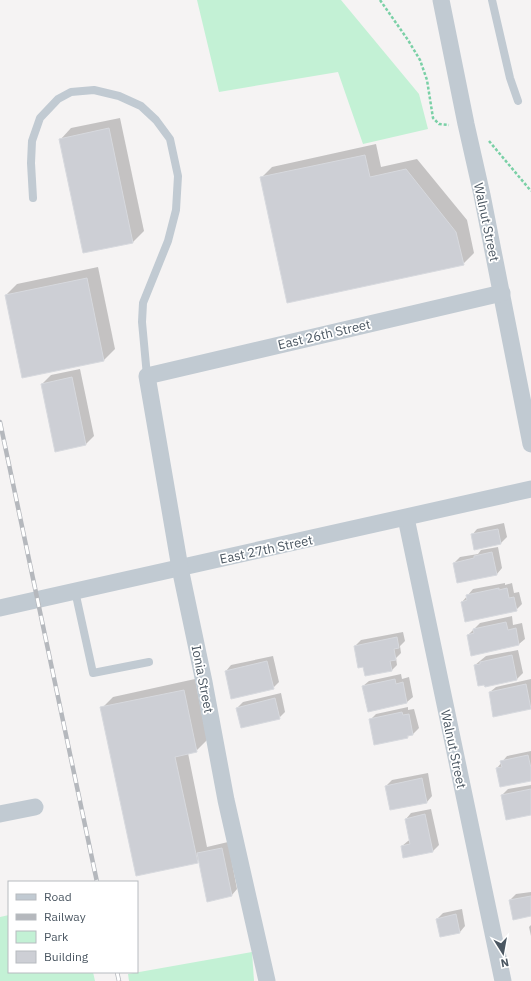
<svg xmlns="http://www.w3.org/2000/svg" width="531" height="981" font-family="'IBM Plex Sans',sans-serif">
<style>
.green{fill:#c3f1d5}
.shadow{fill:#0003}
.building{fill:#cdcfd5;stroke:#d7d9de}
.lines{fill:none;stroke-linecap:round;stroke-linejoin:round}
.path{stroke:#7ad0a6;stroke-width:2.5;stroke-dasharray:3 2;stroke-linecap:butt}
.service{stroke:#c1cad2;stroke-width:8}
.minor{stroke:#c1cad2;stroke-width:17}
.rail-casing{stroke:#b5b8bd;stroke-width:4.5}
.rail{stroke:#fff;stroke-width:3;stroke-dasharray:9;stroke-linecap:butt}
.labels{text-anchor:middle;stroke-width:3.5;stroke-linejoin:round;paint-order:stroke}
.street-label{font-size:13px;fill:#4a5661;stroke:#fff}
</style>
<rect width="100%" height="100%" fill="#f5f3f3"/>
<g class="green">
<path d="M 197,0 L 341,0 L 419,94 L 428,129 L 363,144 L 338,72 L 219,92 Z"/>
<path d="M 9,915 L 9,972 L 93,972 L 95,981 L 0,981 L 0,917 Z"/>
<path d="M 252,952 L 254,981 L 129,981 L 128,974 Z"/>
</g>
<g class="shadow">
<path d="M 120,118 L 144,231 L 133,242 L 60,140 L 71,128 Z"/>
<path d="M 376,144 L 381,167 L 417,159 L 467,220 L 474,253 L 463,264 L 261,178 L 272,167 Z"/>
<path d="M 98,267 L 115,349 L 104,360 L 6,295 L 17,284 Z"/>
<path d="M 80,369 L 94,436 L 86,444 L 42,384 L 51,375 Z"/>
<path d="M 504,523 L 507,537 L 501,543 L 475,548 L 472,535 L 477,529 Z"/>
<path d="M 498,547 L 502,568 L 497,574 L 454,563 L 460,557 L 478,554 L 481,550 Z"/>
<path d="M 505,583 L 505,585 L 512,583 L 514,593 L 519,592 L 522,604 L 516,610 L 462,602 L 473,589 Z"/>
<path d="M 512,616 L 513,625 L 522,623 L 525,639 L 519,644 L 472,654 L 468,635 L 480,623 Z"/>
<path d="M 403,632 L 405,641 L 400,646 L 401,653 L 396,658 L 397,665 L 392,670 L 355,646 L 361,640 Z"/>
<path d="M 518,650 L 523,673 L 517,679 L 486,686 L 475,665 L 486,656 Z"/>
<path d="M 273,656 L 279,682 L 273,688 L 226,671 L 231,665 Z"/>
<path d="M 401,674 L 402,679 L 409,677 L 413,697 L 407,702 L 363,686 L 369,681 Z"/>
<path d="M 195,679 L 207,740 L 196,751 L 188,753 L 207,847 L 228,842 L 237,889 L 232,895 L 199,860 L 197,862 L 102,708 L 113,697 Z"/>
<path d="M 531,679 L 531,708 L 490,692 L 496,687 Z"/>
<path d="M 281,693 L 285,712 L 279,718 L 237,708 L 243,702 Z"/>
<path d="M 408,707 L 408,710 L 414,709 L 419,728 L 413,734 L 407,737 L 370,720 L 376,714 Z"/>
<path d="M 531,751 L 531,780 L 497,768 L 507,756 Z"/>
<path d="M 428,773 L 432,796 L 427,802 L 386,786 L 392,780 Z"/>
<path d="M 531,785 L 531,814 L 502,795 L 508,789 Z"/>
<path d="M 431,809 L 439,845 L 433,851 L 402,846 L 408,841 L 410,840 L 406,819 L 411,813 Z"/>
<path d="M 531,892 L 531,915 L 510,900 L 516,894 Z"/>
<path d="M 462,909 L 465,926 L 460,932 L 437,919 L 443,913 Z"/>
<path d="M 531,925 L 531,936 L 529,927 Z"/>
</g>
<g class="building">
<path d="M 109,128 L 133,243 L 83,253 L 59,139 Z"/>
<path d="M 365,155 L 370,177 L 406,169 L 456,232 L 464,265 L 287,303 L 260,177 Z"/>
<path d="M 87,278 L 104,361 L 22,378 L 5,295 Z"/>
<path d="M 72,377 L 86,445 L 55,452 L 41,384 Z"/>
<path d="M 498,529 L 501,544 L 474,550 L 471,534 Z"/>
<path d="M 492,552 L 497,575 L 457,583 L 453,563 L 474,558 L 474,556 Z"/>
<path d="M 499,588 L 499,590 L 507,588 L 509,598 L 514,597 L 517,611 L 465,622 L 461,602 L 467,600 L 466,595 Z"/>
<path d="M 506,622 L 508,630 L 516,628 L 519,645 L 471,656 L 467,635 L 474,633 L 473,629 Z"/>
<path d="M 397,637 L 399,648 L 394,649 L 396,660 L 390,661 L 392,671 L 365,676 L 363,667 L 358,668 L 354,646 Z"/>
<path d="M 512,655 L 517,680 L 485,687 L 484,685 L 478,686 L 474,665 L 480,664 L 480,662 Z"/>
<path d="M 267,661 L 274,689 L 231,699 L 225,671 Z"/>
<path d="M 395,679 L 396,684 L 403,682 L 407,703 L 368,712 L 362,686 Z"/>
<path d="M 526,684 L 531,709 L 493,717 L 489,692 Z"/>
<path d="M 184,690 L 197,752 L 175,757 L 198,863 L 136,876 L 100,707 Z"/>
<path d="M 275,698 L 280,719 L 241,728 L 236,708 Z"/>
<path d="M 402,712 L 403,715 L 409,714 L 413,735 L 407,736 L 408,738 L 374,745 L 369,719 Z"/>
<path d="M 528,755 L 531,768 L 531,781 L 500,787 L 496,768 L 502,767 L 500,761 Z"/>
<path d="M 422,778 L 427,803 L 390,810 L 385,786 Z"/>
<path d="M 531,789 L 531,815 L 506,820 L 501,795 Z"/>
<path d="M 425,814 L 433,852 L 403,858 L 401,846 L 410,844 L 405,819 Z"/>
<path d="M 222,848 L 232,896 L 207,902 L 197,853 Z"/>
<path d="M 531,896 L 531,916 L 513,920 L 509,900 Z"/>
<path d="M 456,914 L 460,933 L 440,937 L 436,919 Z"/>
</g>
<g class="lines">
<g class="path">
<path d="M 380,0 L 408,40 L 420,60 L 427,80 L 433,118 L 439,124 L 449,125"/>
<path d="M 489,141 L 531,191"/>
</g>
<g class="service">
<path d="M 492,0 L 510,78 L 518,101"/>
<path d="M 33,198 L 31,163 L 32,141 L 40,118 L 58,99 L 71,92 L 94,90 L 119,96 L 141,106 L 156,120 L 170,139 L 178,176 L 176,210 L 168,241 L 143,303 L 142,322 L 147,376"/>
<path d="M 75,591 L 93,673 L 149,662"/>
</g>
<g class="minor">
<path d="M 441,0 L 466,124 L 482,195 L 531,444"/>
<path d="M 406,518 L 503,981"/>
<path d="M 0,608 L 531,489"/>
<path d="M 0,814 L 35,807"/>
<path d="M 267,981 L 226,800 L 204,682 L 180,568 L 147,376 L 502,293"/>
</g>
<g class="rail-casing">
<g id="rail">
<path d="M 0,422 L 97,882"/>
<path d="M 117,972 L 119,981"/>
</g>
</g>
<use href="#rail" class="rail"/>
</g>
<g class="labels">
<g class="street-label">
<text transform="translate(487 222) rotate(78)" y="5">Walnut Street</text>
<text transform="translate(324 334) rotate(-13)" y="5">East 26th Street</text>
<text transform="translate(266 549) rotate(-12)" y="5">East 27th Street</text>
<text transform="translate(203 679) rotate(79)" y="5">Ionia Street</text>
<text transform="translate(454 749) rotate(78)" y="5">Walnut Street</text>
</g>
</g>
<rect x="8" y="881" width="130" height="92" fill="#ffffff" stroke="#b7bbc0"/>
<rect x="16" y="894" width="20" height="6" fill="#c1cad2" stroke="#b7bbc0"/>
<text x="44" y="901" font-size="12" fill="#4a5661">Road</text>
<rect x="16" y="914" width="20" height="6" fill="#b5b8bd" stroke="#b7bbc0"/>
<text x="44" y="921" font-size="12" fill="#4a5661">Railway</text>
<rect x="16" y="931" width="20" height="12" fill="#c3f1d5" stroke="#b7bbc0"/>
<text x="44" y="941" font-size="12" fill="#4a5661">Park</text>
<rect x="16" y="951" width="20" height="12" fill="#cdcfd5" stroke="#b7bbc0"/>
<text x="44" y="961" font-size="12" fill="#4a5661">Building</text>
<g transform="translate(503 953) rotate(169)" stroke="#ffffff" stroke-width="3" paint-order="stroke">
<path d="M0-3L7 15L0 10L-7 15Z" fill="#4a5661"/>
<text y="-6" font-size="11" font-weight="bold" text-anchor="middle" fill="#4a5661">N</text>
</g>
</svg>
